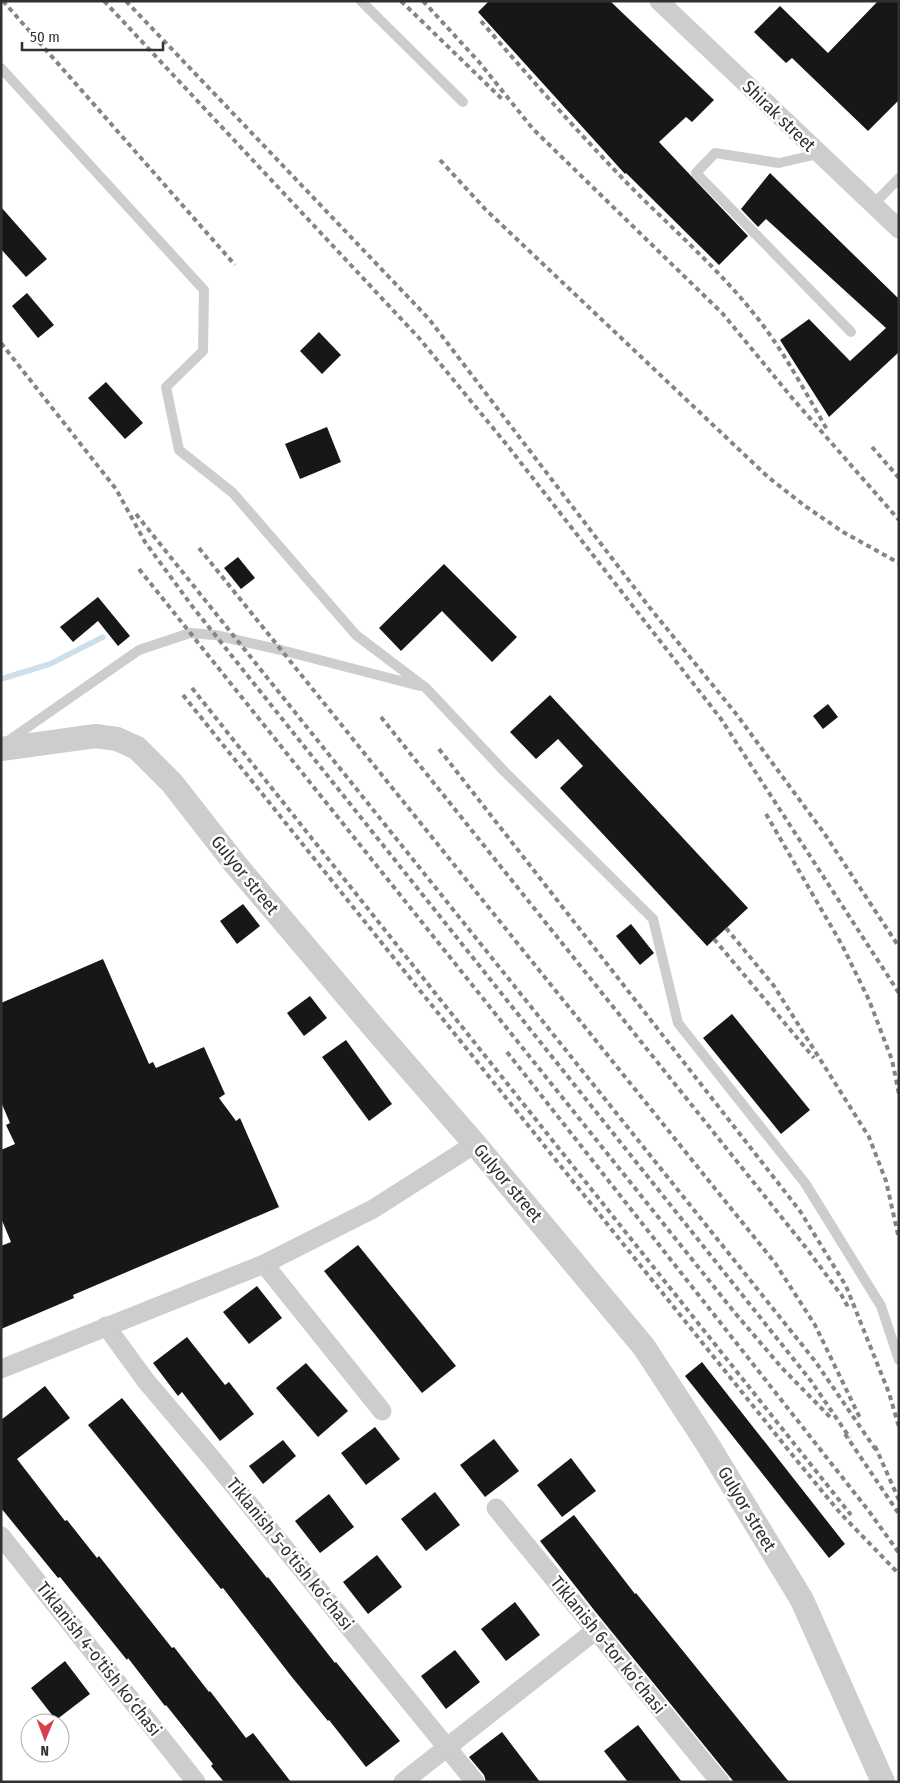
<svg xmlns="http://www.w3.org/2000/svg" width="900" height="1783" font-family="'Fira Sans Condensed',sans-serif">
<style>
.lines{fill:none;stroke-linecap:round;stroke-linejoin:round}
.stream{stroke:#cddfea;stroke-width:5.5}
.building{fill:#171717}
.service{stroke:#cdcdcd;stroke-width:10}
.minor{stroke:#cdcdcd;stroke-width:19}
.tertiary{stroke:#cdcdcd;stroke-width:24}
.rail{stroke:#858585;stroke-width:4;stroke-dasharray:5 4;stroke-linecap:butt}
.labels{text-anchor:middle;stroke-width:5;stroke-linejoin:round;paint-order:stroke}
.street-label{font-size:18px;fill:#303030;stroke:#fff}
</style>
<rect width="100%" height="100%" fill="#fff"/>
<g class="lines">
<path class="stream" d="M 1,679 L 50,664 L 103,637"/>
</g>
<g class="building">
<path d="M 489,1 L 610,1 L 714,100 L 692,122 L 686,117 L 659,142 L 748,236 L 719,265 L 626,173 L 625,174 L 478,12 Z"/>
<path d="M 878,1 L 899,1 L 899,100 L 868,131 L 792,58 L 786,63 L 754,32 L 780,6 L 828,53 Z"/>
<path d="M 770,173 L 899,299 L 899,352 L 829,417 L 780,340 L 809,319 L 850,361 L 886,328 L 766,219 L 758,227 L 741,209 Z"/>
<path d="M 1,207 L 47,259 L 26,277 L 1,249 Z"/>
<path d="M 27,293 L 54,325 L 38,338 L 12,306 Z"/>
<path d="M 319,332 L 341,355 L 322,374 L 300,351 Z"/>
<path d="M 106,382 L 143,423 L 125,439 L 88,398 Z"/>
<path d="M 327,427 L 341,462 L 300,479 L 285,444 Z"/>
<path d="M 238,557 L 255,578 L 241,589 L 224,568 Z"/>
<path d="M 444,564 L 517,637 L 492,662 L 442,611 L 401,651 L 379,628 Z"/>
<path d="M 98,597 L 130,636 L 118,646 L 98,621 L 73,642 L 60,627 Z"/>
<path d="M 550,695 L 748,908 L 707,946 L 560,788 L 583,766 L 558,739 L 536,759 L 510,732 Z"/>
<path d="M 828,704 L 838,717 L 823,729 L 813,716 Z"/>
<path d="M 243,904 L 260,926 L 237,944 L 220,921 Z"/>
<path d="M 631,924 L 654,953 L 640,965 L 616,936 Z"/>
<path d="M 103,959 L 149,1064 L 153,1062 L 156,1068 L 204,1047 L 225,1094 L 219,1098 L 236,1121 L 240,1118 L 279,1207 L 73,1295 L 74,1298 L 1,1329 L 1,1246 L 11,1242 L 1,1218 L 1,1150 L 15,1144 L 6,1125 L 10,1123 L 1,1102 L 1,1003 Z"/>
<path d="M 310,996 L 327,1018 L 304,1036 L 287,1013 Z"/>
<path d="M 732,1014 L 810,1110 L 781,1134 L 703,1038 Z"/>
<path d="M 346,1040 L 392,1104 L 369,1121 L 322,1057 Z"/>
<path d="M 358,1245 L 456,1366 L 422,1393 L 324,1271 Z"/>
<path d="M 257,1286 L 282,1318 L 249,1344 L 223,1312 Z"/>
<path d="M 187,1337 L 225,1385 L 229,1382 L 254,1414 L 220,1441 L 182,1392 L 178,1396 L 153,1363 Z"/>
<path d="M 702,1362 L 845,1544 L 829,1558 L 685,1376 Z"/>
<path d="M 306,1363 L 348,1411 L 318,1437 L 276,1388 Z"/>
<path d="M 45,1386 L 70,1418 L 17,1459 L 65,1521 L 67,1520 L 97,1558 L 99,1556 L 172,1648 L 174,1647 L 209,1692 L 210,1691 L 246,1738 L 253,1733 L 291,1782 L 224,1782 L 211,1766 L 213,1764 L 166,1705 L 165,1706 L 128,1658 L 127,1660 L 60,1577 L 58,1578 L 1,1508 L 1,1420 Z"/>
<path d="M 122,1398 L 267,1578 L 268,1577 L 335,1663 L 336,1662 L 400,1741 L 366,1767 L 329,1720 L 328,1721 L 291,1676 L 223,1588 L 221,1589 L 88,1425 Z"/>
<path d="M 375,1427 L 400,1459 L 366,1485 L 341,1453 Z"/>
<path d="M 494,1439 L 519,1471 L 485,1497 L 460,1465 Z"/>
<path d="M 283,1440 L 296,1456 L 263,1484 L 249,1466 Z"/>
<path d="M 571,1458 L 596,1491 L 562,1517 L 537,1485 Z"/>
<path d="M 435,1492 L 460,1525 L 426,1551 L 401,1519 Z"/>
<path d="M 329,1494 L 354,1527 L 320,1553 L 295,1521 Z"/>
<path d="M 574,1515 L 635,1594 L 636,1593 L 789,1782 L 734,1782 L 594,1610 L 540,1541 Z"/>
<path d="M 377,1555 L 402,1587 L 368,1614 L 343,1582 Z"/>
<path d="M 515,1602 L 540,1635 L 506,1661 L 481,1629 Z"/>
<path d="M 455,1650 L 480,1682 L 446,1709 L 421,1676 Z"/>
<path d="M 65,1661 L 90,1694 L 56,1720 L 31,1688 Z"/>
<path d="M 638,1725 L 682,1782 L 628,1782 L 604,1751 Z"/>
<path d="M 502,1732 L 540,1782 L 486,1782 L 484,1775 L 469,1757 Z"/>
</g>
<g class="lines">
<g class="service">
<path d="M 361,1 L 463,102"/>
<path d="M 1,68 L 204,290 L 203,351 L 166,387 L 179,450 L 233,493 L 356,635 L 426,688 L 503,770 L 653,919 L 678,1023 L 805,1183 L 881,1306 L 899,1360"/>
<path d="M 818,154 L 779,163 L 715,153 L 696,173 L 851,332"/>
<path d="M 872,206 L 899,178"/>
<path d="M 5,743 L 139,650 L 190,633 L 215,635 L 281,650 L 420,686"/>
</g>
<g class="minor">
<path d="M 659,1 L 899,229"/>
<path d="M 264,1264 L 382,1411"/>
<path d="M 106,1326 L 146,1381 L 213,1460 L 475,1782"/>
<path d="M 1,1369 L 264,1264 L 373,1209 L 475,1144"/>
<path d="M 496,1508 L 720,1782"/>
<path d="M 1,1536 L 196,1782"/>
<path d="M 403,1782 L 596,1630"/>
</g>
<path class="tertiary" d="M 1,749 L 96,736 L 117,739 L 137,748 L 172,783 L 236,865 L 375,1029 L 475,1144 L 644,1347 L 708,1445 L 802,1600 L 883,1782"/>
<g class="rail">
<path d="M 3,1 L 235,265"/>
<path d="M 104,1 L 419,338 L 507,445 L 721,719 L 899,993"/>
<path d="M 126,1 L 429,319 L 650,608 L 737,715 L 824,833 L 899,947"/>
<path d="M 401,1 L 502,99"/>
<path d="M 423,1 L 479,62 L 533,129 L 723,314 L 793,399 L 899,520"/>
<path d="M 481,21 C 528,76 576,130 626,182 C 669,226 717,267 755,315 C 784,351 805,392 828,431"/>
<path d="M 440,160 L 486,210 L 768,477 L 805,506 L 843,532 L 899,563"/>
<path d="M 1,343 L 116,489 L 145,542 L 192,606 L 811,1381 L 850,1438"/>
<path d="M 872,447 L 899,478"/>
<path d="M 136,514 L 815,1361 L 878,1453"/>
<path d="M 199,548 L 775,1263 L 815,1325 L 861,1420"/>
<path d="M 139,569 L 735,1313 L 782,1368 L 830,1417"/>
<path d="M 192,688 L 851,1515"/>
<path d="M 183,695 L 798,1462 L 841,1514 L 899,1574"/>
<path d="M 381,717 L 807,1249 L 842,1296 L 848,1307"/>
<path d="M 439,749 L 800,1211 L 846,1286 L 889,1393 L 899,1427"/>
<path d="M 766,814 L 842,945 L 869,1000 L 892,1060 L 899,1094"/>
<path d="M 726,928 L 774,986 L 869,1137 L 886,1181 L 899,1239"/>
<path d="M 714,939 L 814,1058"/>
<path d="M 507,1052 L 868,1510 L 899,1553"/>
<path d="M 845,1434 L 899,1514"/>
<path d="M 875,1446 L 899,1500"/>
</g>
</g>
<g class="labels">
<g class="street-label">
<text transform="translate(779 116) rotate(44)" y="6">Shirak street</text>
<text transform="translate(245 875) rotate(51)" y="6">Gulyor street</text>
<text transform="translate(508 1183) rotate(50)" y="6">Gulyor street</text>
<text transform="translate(747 1509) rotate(59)" y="6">Gulyor street</text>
<text transform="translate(290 1554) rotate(51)" y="6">Tiklanish 5-o'tish ko‘chasi</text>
<text transform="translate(608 1645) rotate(51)" y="6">Tiklanish 6-tor ko‘chasi</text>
<text transform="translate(99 1659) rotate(52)" y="6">Tiklanish 4-o'tish ko‘chasi</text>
</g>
</g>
<rect width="900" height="1783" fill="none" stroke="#303030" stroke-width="5"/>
<g transform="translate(45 1738) rotate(181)"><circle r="24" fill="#ffffff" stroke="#acacac"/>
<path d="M0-4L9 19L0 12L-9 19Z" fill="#da3f4c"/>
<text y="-8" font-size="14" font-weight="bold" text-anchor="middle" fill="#303030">N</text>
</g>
<path d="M22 42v8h141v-8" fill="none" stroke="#303030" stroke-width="2.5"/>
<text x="30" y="42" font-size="15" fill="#303030" stroke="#ffffff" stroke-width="4" paint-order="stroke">50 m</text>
</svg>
